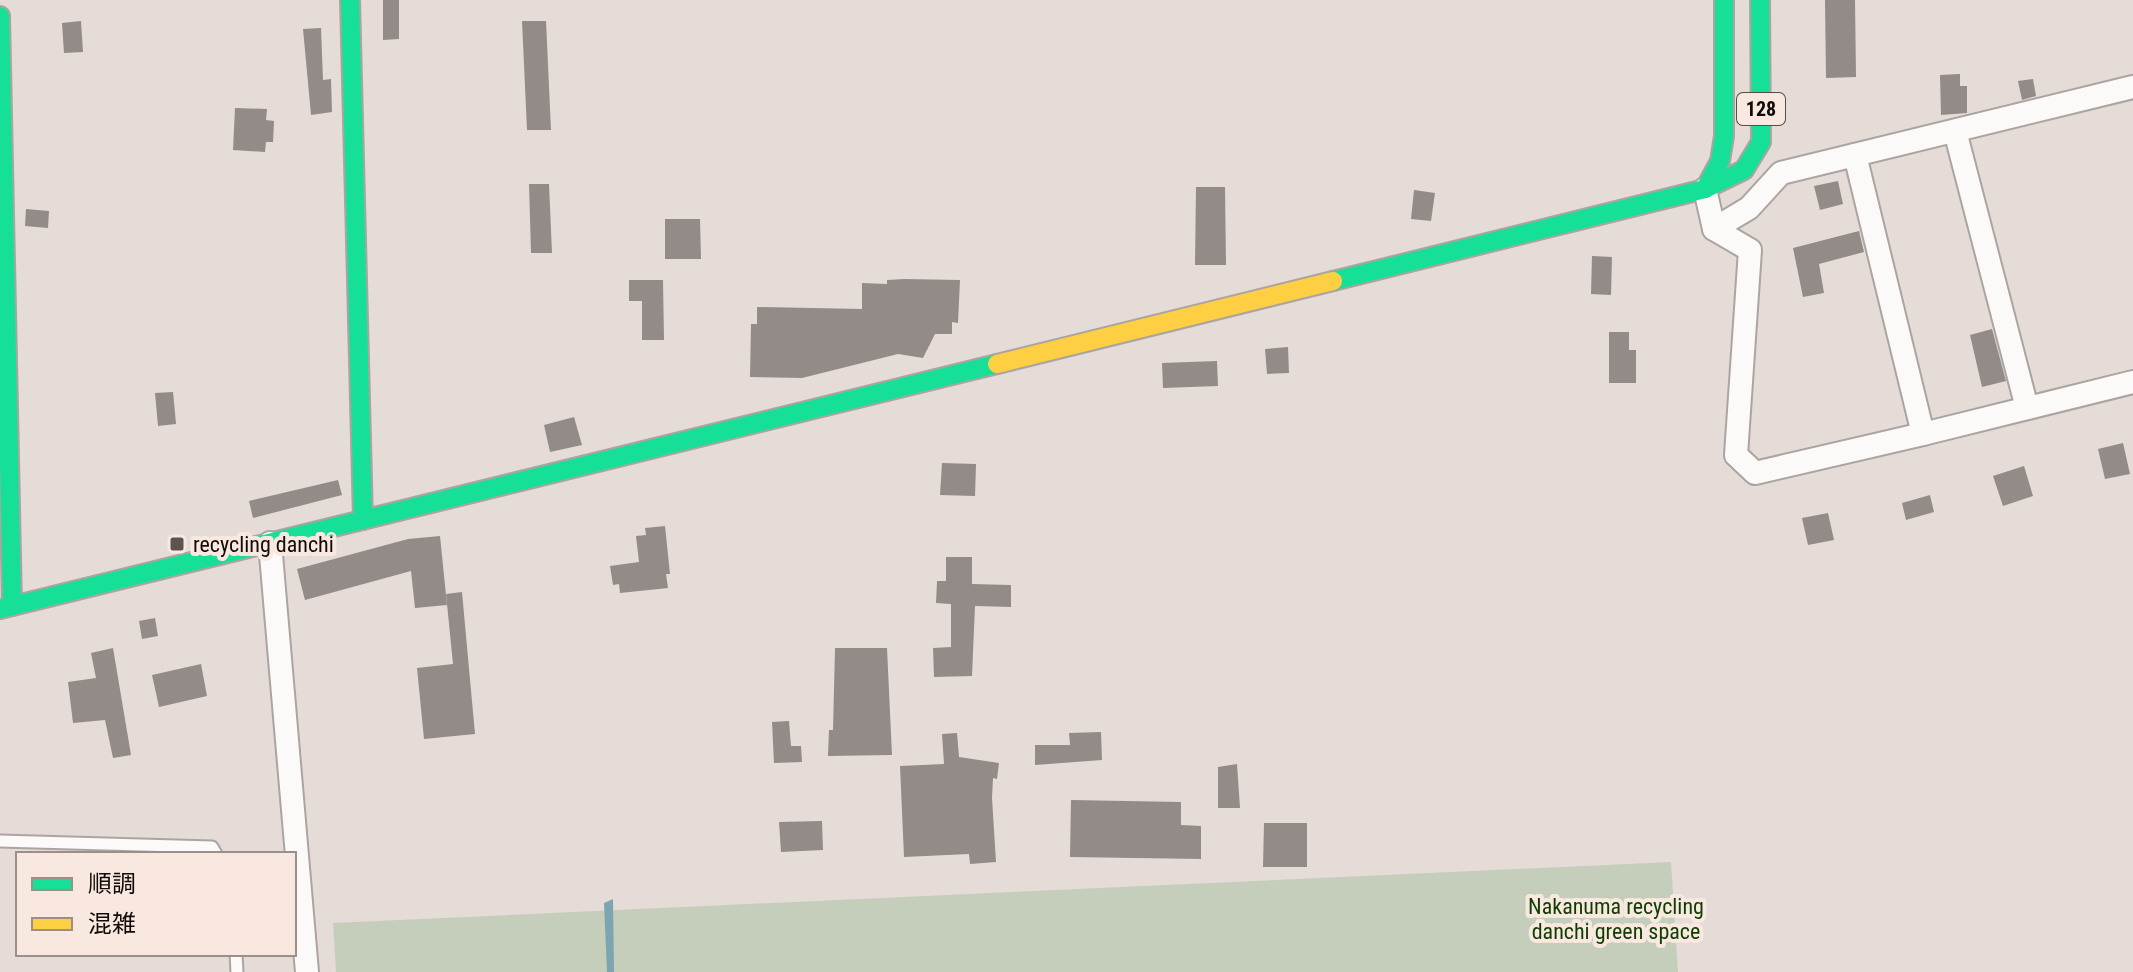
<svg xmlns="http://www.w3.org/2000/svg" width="2133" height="972" font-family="'Roboto Condensed','Noto Sans JP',sans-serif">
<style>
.green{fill:#c5cebb}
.water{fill:#7ca5b1}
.building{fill:#928b88}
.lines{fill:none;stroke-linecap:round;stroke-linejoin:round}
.lane-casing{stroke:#aca4a1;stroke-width:15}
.street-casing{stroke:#aca4a1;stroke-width:26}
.fast-casing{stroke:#aca4a1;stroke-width:22}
.slow-casing{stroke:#aca4a1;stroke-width:22}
.lane{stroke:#fbfaf9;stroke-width:11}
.street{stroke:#fbfaf9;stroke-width:22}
.fast{stroke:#16e098;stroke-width:18}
.slow{stroke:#ffcf43;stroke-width:18}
.poi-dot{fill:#5b5451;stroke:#f8e8df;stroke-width:3}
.labels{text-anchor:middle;stroke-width:8;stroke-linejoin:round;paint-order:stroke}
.shield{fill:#f8e8df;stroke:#564d48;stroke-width:2}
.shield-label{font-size:20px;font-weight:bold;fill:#100b08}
.poi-label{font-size:22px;fill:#100b08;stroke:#f8e8df;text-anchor:start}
.park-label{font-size:22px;fill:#0e3d01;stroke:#f8e8df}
</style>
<rect width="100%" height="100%" fill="#e5dcd8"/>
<path class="green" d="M 1671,862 L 1678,972 L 336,972 L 333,923 Z"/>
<path class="water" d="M 613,899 L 614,972 L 607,972 L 604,903 Z"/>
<g class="building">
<path d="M 383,0 L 399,0 L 399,39 L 383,40 Z"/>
<path d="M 1825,0 L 1855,0 L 1856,77 L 1826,78 Z"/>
<path d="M 81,21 L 83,52 L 64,53 L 62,23 Z"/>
<path d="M 522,21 L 546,21 L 551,130 L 527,130 Z"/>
<path d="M 321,28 L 323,80 L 331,79 L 332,112 L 311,115 L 303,29 Z"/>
<path d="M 1960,74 L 1960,86 L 1967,86 L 1967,113 L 1941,115 L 1940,75 Z"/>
<path d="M 2033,79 L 2036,96 L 2022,100 L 2018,81 Z"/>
<path d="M 235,108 L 267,109 L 266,120 L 274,121 L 273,142 L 266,142 L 265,152 L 233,150 Z"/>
<path d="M 1838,181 L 1843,204 L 1820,210 L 1814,186 Z"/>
<path d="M 529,184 L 549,184 L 552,253 L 531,253 Z"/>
<path d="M 1196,187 L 1225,187 L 1226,265 L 1195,265 Z"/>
<path d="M 1414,190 L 1435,193 L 1431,221 L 1411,219 Z"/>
<path d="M 26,209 L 49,211 L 48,228 L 25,226 Z"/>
<path d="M 665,219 L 700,219 L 701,259 L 665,259 Z"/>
<path d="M 1859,231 L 1864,252 L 1819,264 L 1824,293 L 1803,297 L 1793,248 Z"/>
<path d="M 1592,256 L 1612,257 L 1611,295 L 1591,294 Z"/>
<path d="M 904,279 L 960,280 L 958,323 L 952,322 L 952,334 L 935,334 L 923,358 L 898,354 L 802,378 L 750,377 L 751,324 L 757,324 L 757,307 L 862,309 L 862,283 L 887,284 L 887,280 Z"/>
<path d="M 629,280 L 663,280 L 664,340 L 642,340 L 642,301 L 629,301 Z"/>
<path d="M 1992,329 L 2006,381 L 1982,387 L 1970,335 Z"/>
<path d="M 1609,332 L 1629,332 L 1629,350 L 1636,350 L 1636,383 L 1609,383 Z"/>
<path d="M 1288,347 L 1289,373 L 1267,374 L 1265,349 Z"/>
<path d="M 1217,361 L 1218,386 L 1163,388 L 1162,363 Z"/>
<path d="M 173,392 L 176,424 L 158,426 L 155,393 Z"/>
<path d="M 574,417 L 582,445 L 550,452 L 544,425 Z"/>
<path d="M 2123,443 L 2130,474 L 2105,479 L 2098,449 Z"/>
<path d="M 942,463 L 976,464 L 975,496 L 940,495 Z"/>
<path d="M 2024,466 L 2033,496 L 2003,506 L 1993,476 Z"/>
<path d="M 338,480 L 342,495 L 253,518 L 249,501 Z"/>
<path d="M 1930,495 L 1934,512 L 1906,520 L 1902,503 Z"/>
<path d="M 1828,513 L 1834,540 L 1808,545 L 1802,518 Z"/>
<path d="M 665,526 L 670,574 L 666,574 L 668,588 L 620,593 L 619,584 L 613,585 L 610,566 L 639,562 L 636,536 L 646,535 L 645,528 Z"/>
<path d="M 440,536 L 447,605 L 415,608 L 411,571 L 305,600 L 297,569 L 408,539 Z"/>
<path d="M 946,557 L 972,557 L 972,584 L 1011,585 L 1011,607 L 975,606 L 972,676 L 934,677 L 933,648 L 951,647 L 951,604 L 936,603 L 937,581 L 946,581 Z"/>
<path d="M 462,592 L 475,734 L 424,739 L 417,668 L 453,664 L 446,594 Z"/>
<path d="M 155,618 L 158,636 L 142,639 L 139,621 Z"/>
<path d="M 113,648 L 131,755 L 113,758 L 105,720 L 73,723 L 68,682 L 96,678 L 91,653 Z"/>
<path d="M 835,648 L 887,648 L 892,755 L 828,756 L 829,730 L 833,730 Z"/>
<path d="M 201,664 L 207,696 L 159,707 L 152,675 Z"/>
<path d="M 789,721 L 791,746 L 801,746 L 802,762 L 774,763 L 772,722 Z"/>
<path d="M 1101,732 L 1102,760 L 1035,765 L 1035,745 L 1070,745 L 1069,733 Z"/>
<path d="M 957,733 L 959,757 L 999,763 L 997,779 L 993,778 L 992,798 L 996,862 L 970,864 L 969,854 L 904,857 L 900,766 L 944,764 L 942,734 Z"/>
<path d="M 1237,764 L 1240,808 L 1218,808 L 1218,767 Z"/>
<path d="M 1071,800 L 1181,802 L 1181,825 L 1201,826 L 1201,859 L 1070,857 Z"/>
<path d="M 822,821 L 823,850 L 781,852 L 779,822 Z"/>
<path d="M 1264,823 L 1307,823 L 1307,867 L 1263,867 Z"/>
</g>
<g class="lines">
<g class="lane-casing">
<g id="lane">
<path d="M 0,841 L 212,847 L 216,854"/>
<path d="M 236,954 L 237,972"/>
</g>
</g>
<g class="street-casing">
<g id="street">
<path d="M 1955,131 L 2027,408"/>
<path d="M 1855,155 L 1923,434 L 2133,382"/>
<path d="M 1705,189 L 1714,229 L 1750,250 L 1736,455 L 1755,473 L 1923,434"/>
<path d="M 1714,229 L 1749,208 L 1781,173 L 2133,87"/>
<path d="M 270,543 L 307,972"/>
</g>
</g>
<g class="fast-casing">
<g id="fast">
<path d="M 350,0 L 363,520"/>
<path d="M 0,16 L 12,606"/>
<path d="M 1705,189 L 1744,170 L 1761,142 L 1760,0"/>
<path d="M 1705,189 L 1720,161 L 1724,136 L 1724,0"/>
<path d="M 1333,281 L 1705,189"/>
<path d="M 0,609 L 997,364"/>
</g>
</g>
<g class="slow-casing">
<path id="slow" d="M 997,364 L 1333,281"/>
</g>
<use href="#lane" class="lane"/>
<use href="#street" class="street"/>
<use href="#fast" class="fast"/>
<use href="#slow" class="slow"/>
</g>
<rect class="poi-dot" x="169" y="536" width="16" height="16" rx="4"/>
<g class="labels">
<rect class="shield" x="1737" y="93" width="48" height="32" rx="6"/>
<g class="shield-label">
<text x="1761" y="116">128</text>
</g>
<g class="poi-label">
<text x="193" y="552">recycling danchi</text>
</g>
<g class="park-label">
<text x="1616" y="914">Nakanuma recycling<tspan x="1616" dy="25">danchi green space</tspan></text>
</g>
</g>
<rect x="16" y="852" width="280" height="104" fill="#f8e8df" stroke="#9b9089" stroke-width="2"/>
<rect x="32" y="878" width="40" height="12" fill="#16e098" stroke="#9b9089" stroke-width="2"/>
<text x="88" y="892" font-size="24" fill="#100b08">順調</text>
<rect x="32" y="918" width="40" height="12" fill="#ffcf43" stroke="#9b9089" stroke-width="2"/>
<text x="88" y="932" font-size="24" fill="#100b08">混雑</text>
</svg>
